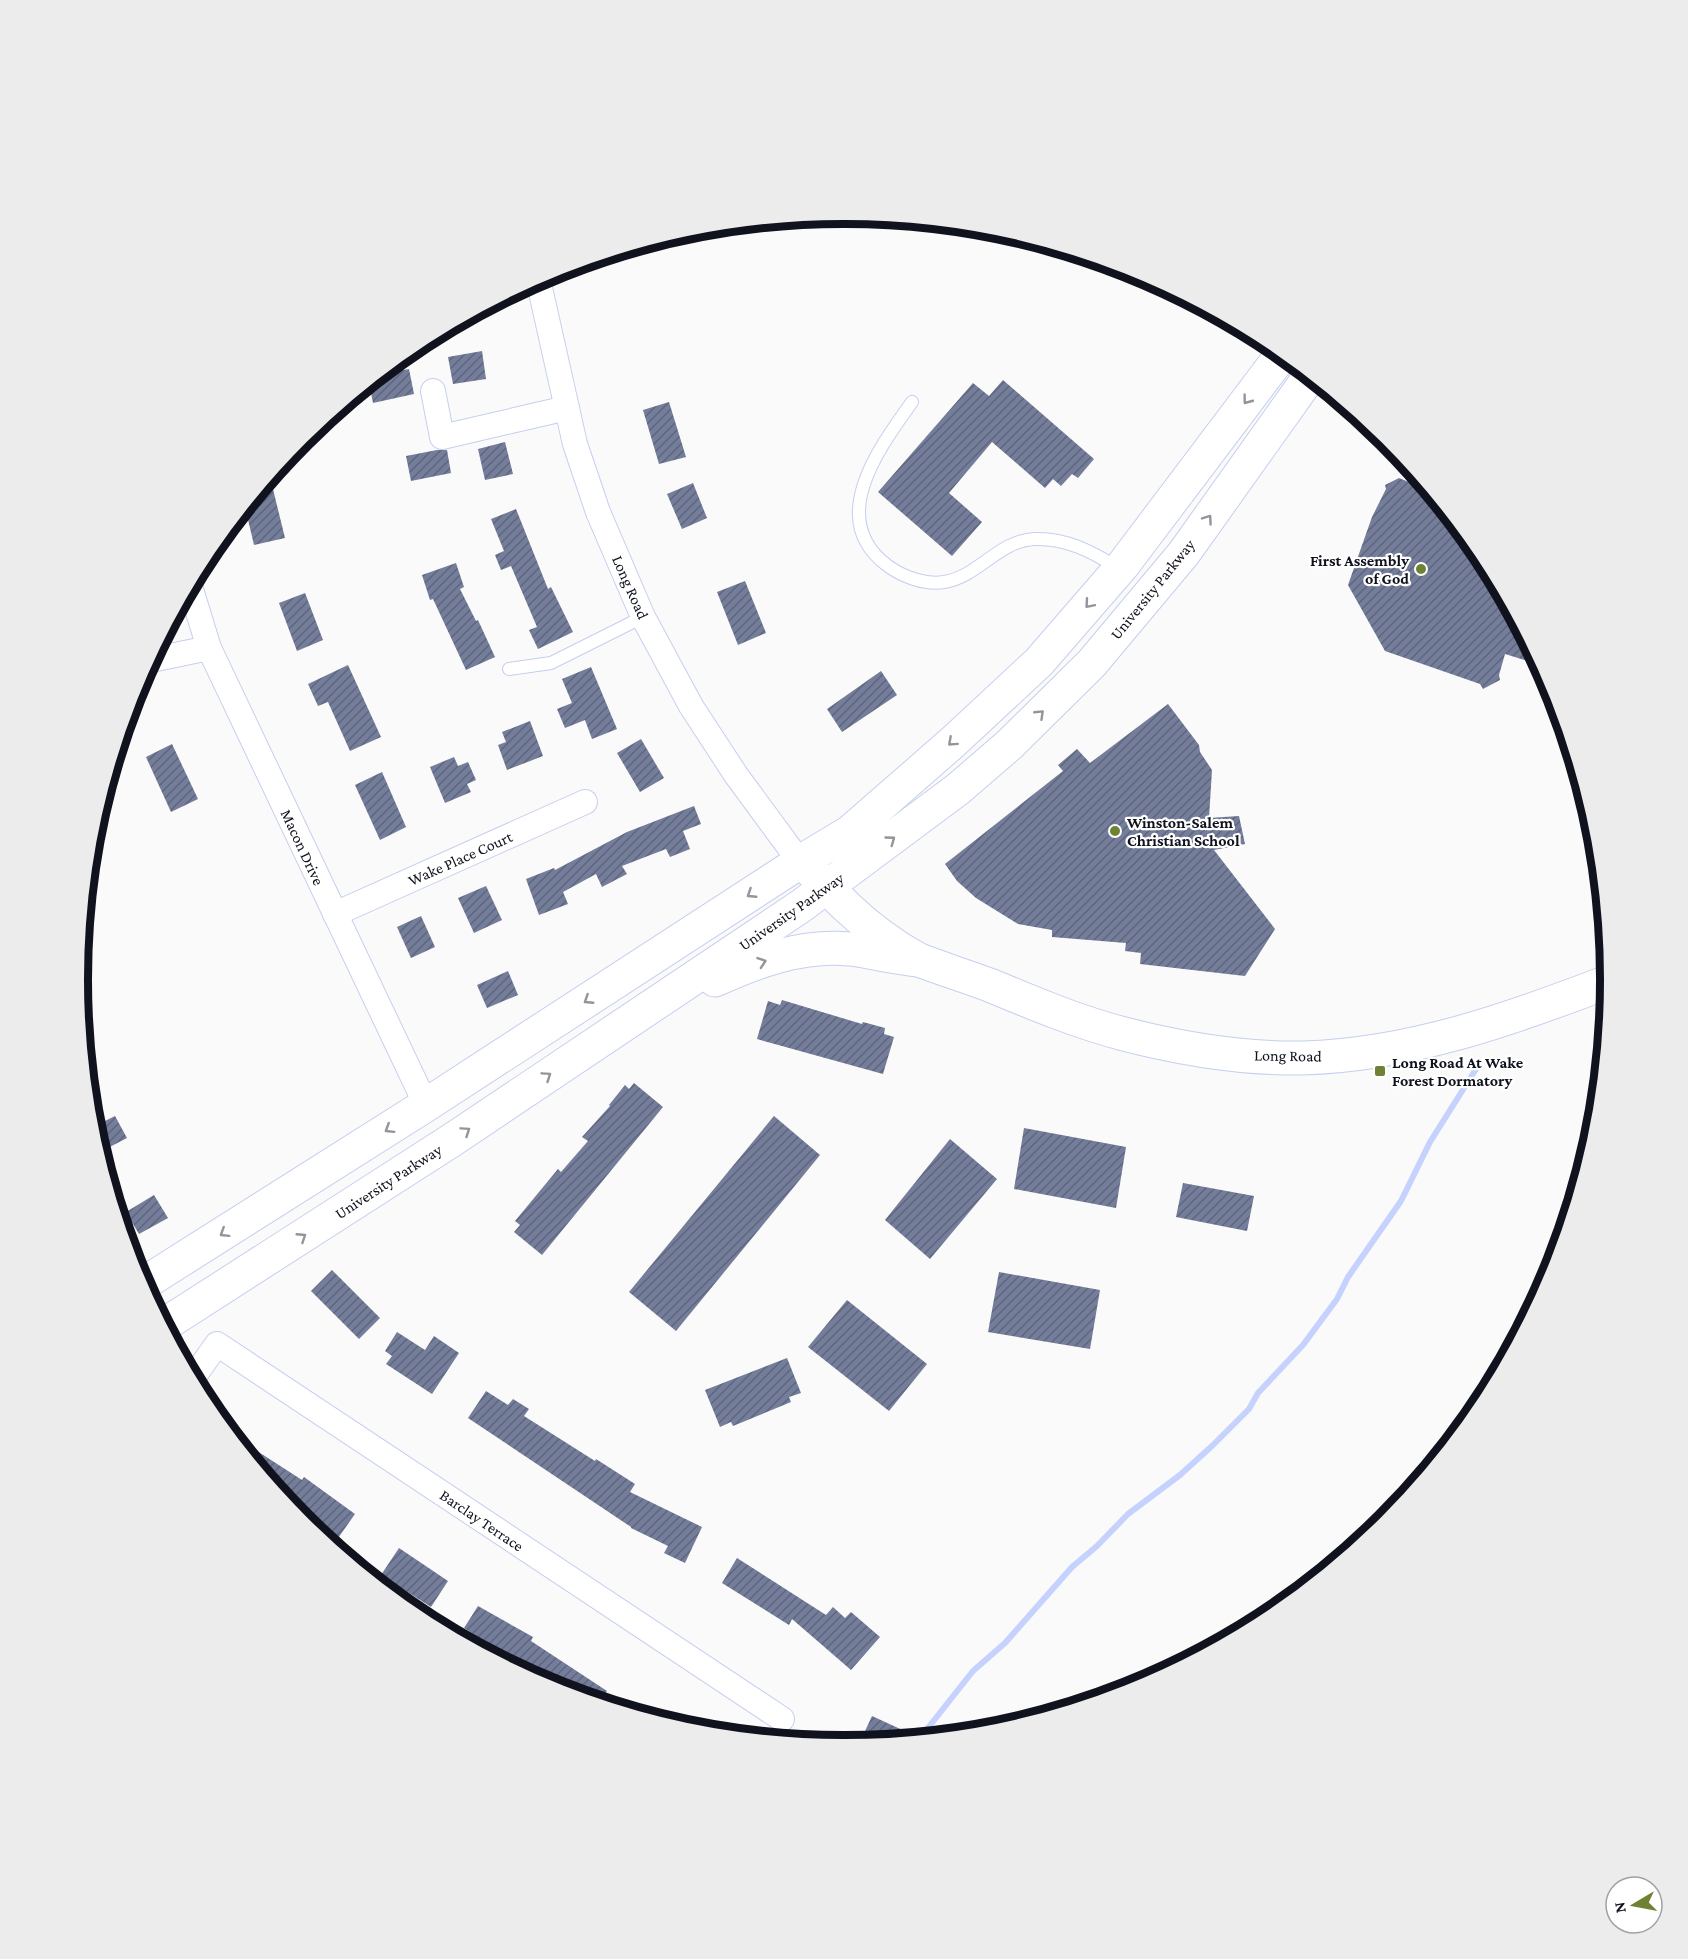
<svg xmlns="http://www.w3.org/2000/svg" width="1688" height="1959" font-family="'Crimson Pro',serif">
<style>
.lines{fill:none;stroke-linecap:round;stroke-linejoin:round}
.stream{stroke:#c5d2fd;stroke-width:6}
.building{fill:url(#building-hatch)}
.lane-casing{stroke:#c5cfef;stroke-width:14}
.street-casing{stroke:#c5cfef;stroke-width:26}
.secondary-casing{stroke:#c5cfef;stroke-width:35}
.primary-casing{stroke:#c5cfef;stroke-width:35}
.lane{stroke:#fff;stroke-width:12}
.street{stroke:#fff;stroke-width:24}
.secondary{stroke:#fff;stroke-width:33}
.primary{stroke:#fff;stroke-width:33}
.oneway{stroke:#93959a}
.poi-dot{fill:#6f8233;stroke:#fff;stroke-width:2}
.labels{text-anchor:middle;stroke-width:4.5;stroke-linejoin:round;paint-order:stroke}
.poi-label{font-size:16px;font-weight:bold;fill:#10131e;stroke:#fff;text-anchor:start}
.street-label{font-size:16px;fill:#10131e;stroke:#fff}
.rim{fill:none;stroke:#10131e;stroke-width:8}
</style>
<defs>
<pattern id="building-hatch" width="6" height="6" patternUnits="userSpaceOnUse" patternTransform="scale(1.5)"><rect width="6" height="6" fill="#747d9a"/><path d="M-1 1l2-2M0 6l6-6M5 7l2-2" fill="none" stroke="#5e657d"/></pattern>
</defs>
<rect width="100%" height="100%" fill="#fafafa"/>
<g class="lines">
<path class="stream" d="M 920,1738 L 973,1671 L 1005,1643 L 1072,1567 L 1097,1546 L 1128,1514 L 1180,1475 L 1212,1446 L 1249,1409 L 1258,1393 L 1303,1345 L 1337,1299 L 1348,1277 L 1401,1201 L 1430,1142 L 1476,1069"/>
</g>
<g class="building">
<path d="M 482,351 L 486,379 L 453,384 L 448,357 Z"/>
<path d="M 409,369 L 414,394 L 373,403 L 369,383 L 378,375 Z"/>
<path d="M 1003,380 L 1094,459 L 1078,478 L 1072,474 L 1061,486 L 1053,479 L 1045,488 L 992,442 L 949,493 L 982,522 L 952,556 L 878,492 L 973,383 L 989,396 Z"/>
<path d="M 669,402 L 686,457 L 659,464 L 643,410 Z"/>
<path d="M 505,442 L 513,474 L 485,480 L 478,449 Z"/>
<path d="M 437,450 L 447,450 L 451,473 L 411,481 L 406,456 Z"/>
<path d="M 270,477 L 285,538 L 254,545 L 245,507 Z"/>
<path d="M 1399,478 L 1428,490 L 1481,554 L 1540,665 L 1505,654 L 1499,675 L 1500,680 L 1483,689 L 1480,684 L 1385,651 L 1348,585 L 1372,517 L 1386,489 L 1385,485 Z"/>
<path d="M 693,483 L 707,518 L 682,529 L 667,494 Z"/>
<path d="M 516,509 L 548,589 L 551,587 L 573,632 L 538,649 L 529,630 L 537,627 L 511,566 L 501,570 L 495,555 L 504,551 L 491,519 Z"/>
<path d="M 456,563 L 464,587 L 460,589 L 476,621 L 478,620 L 495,657 L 466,670 L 433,599 L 430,600 L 422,575 Z"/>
<path d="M 745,581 L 766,633 L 738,645 L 717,592 Z"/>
<path d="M 305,593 L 323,640 L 297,651 L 279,603 Z"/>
<path d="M 348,665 L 381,737 L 350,751 L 328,702 L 318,706 L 308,684 Z"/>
<path d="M 591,667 L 617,729 L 592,739 L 585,720 L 565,728 L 557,709 L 572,703 L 562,679 Z"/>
<path d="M 881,671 L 897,695 L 842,732 L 827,709 Z"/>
<path d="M 1168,704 L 1199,745 L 1200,752 L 1212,770 L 1209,818 L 1239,816 L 1245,844 L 1214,850 L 1275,929 L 1245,976 L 1140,964 L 1141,953 L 1125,951 L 1126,943 L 1052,937 L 1052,930 L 1018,924 L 976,898 L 957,881 L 945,864 L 1063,771 L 1058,765 L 1077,749 L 1090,763 Z"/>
<path d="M 530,721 L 543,756 L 507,770 L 498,745 L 506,742 L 502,732 Z"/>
<path d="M 641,739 L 664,778 L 640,792 L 617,753 Z"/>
<path d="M 172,744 L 198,799 L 171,812 L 146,757 Z"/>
<path d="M 454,757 L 458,766 L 468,762 L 476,780 L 467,784 L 471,792 L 445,803 L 430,767 Z"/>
<path d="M 382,772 L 406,827 L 380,840 L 355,785 Z"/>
<path d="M 694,806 L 701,824 L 683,831 L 690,849 L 670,857 L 666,849 L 622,866 L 627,874 L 602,887 L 596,874 L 563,892 L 568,904 L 539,915 L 526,879 L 554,868 L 555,870 L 627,832 Z"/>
<path d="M 486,886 L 502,920 L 474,933 L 458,898 Z"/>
<path d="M 421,916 L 435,947 L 411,958 L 397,927 Z"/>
<path d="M 508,971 L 518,995 L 487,1008 L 477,985 Z"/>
<path d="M 782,1000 L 862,1024 L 863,1022 L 885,1028 L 884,1034 L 894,1037 L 883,1074 L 757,1039 L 768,1001 L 780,1005 Z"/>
<path d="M 634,1083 L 663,1107 L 542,1255 L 514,1232 L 520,1225 L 515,1221 L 558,1169 L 561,1172 L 588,1141 L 582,1137 L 610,1106 L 609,1105 L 625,1085 L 629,1089 Z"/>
<path d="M 115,1116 L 127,1138 L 100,1152 L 93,1127 Z"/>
<path d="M 774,1116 L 820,1155 L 676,1331 L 629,1292 Z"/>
<path d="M 1024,1128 L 1126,1147 L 1116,1208 L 1014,1189 Z"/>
<path d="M 950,1139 L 997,1179 L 930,1259 L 885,1220 Z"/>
<path d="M 1183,1183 L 1254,1196 L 1247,1231 L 1176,1217 Z"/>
<path d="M 154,1195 L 168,1218 L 139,1234 L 126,1212 Z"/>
<path d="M 332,1270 L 380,1318 L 359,1339 L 311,1291 Z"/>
<path d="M 999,1272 L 1100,1290 L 1090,1349 L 988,1332 Z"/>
<path d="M 847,1300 L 927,1364 L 889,1411 L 808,1347 Z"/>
<path d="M 397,1332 L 425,1350 L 434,1336 L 459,1353 L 432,1394 L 386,1364 L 392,1356 L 385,1351 Z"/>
<path d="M 787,1358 L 801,1393 L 789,1397 L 791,1402 L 733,1426 L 731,1422 L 720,1427 L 705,1390 Z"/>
<path d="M 486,1391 L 508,1405 L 513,1399 L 529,1409 L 524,1416 L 595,1461 L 596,1459 L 635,1484 L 630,1492 L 702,1527 L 685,1563 L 664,1553 L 668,1546 L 631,1528 L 631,1527 L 468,1418 Z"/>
<path d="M 240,1440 L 302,1480 L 304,1477 L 355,1514 L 336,1541 L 293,1510 L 238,1443 Z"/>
<path d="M 399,1548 L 448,1581 L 431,1607 L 381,1575 Z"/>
<path d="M 737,1558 L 826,1615 L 833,1607 L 845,1618 L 851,1612 L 880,1637 L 851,1670 L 792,1619 L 789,1625 L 722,1583 Z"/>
<path d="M 478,1606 L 533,1637 L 531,1641 L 607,1691 L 600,1702 L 546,1685 L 548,1682 L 533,1671 L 464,1628 Z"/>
<path d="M 872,1716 L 920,1738 L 859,1744 Z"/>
</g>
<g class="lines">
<g class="lane-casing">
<g id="lane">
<path d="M 912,402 C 879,448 825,520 888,566 C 903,577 925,585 944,582 C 978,577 998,541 1034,539 C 1066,538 1091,551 1118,568"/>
<path d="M 509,669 L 551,663 L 643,617"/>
</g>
</g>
<g class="street-casing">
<g id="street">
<path d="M 538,279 L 575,444 L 598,512 L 643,617 L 691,706 L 736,775 L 800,862"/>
<path d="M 433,391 L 442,437 L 567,408"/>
<path d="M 190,586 L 209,648 L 426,1105"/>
<path d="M 151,660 L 209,648"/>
<path d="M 335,914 L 585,802"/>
<path d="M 193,1378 L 217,1344 L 782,1719"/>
</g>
</g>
<g class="secondary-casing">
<path id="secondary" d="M 808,868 C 822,881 834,895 848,908 C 869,928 894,946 919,960 C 943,969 968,977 992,986 C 1035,1004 1078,1022 1124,1034 C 1182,1049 1244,1059 1303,1058 C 1410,1055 1511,1019 1610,981"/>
</g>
<g class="primary-casing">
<g id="primary">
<path d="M 715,980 C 757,961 803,944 850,949 C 873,952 896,958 919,960"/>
<path d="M 143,1284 L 426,1105 L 800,862 L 850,832 L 953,742 L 1039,662 L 1123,565 L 1283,353"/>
<path d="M 164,1325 L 452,1140 L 801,906 L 958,789 L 1009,745 L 1092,663 L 1184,553 L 1310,376"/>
</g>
</g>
<use href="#lane" class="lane"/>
<use href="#street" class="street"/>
<use href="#secondary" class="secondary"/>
<use href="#primary" class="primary"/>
</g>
<defs><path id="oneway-chevron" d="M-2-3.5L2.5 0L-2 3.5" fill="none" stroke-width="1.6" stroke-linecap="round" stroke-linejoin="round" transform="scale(1.5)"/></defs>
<g class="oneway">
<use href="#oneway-chevron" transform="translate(1247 400) rotate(127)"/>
<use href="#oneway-chevron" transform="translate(1208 519) rotate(-55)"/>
<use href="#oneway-chevron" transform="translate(1089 604) rotate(131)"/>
<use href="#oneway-chevron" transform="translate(1040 714) rotate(-44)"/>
<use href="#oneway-chevron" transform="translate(952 742) rotate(138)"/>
<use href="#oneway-chevron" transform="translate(891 840) rotate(-36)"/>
<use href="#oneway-chevron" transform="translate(751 894) rotate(147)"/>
<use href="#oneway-chevron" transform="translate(762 962) rotate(-19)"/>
<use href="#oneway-chevron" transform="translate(588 1000) rotate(147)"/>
<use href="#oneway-chevron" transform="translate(547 1076) rotate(-34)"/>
<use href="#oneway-chevron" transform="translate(389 1129) rotate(148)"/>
<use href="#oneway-chevron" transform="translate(466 1131) rotate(-34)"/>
<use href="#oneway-chevron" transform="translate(224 1233) rotate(148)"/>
<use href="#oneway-chevron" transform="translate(302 1237) rotate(-33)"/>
</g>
<g class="poi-dot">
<circle cx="1421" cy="569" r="6"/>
<circle cx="1115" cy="831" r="6"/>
<rect x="1374" y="1065" width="12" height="12" rx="3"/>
</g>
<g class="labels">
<g class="poi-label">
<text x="1409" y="566" text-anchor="end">First Assembly<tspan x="1409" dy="18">of God</tspan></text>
<text x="1127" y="828">Winston-Salem<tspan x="1127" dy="18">Christian School</tspan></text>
<text x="1392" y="1068">Long Road At Wake<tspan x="1392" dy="18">Forest Dormatory</tspan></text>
</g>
<g class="street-label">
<text transform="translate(631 587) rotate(66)" y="6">Long Road</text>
<text transform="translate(1152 589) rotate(-51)" y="6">University Parkway</text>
<text transform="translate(303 847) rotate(65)" y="6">Macon Drive</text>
<text transform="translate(460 858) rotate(-24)" y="6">Wake Place Court</text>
<text transform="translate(791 911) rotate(-35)" y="6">University Parkway</text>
<text transform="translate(1288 1055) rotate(1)" y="6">Long Road</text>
<text transform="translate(388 1181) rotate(-33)" y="6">University Parkway</text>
<text transform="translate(482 1520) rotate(34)" y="6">Barclay Terrace</text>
</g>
</g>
<path d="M0 0H1688V1959H0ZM843 224H845A755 755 0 0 1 1600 979V980A755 755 0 0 1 845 1735H843A755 755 0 0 1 88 980V979A755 755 0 0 1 843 224Z" fill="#ececed" fill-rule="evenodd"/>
<path class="rim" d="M843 224H845A755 755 0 0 1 1600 979V980A755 755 0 0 1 845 1735H843A755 755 0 0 1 88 980V979A755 755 0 0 1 843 224Z"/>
<g transform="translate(1634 1905) rotate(260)"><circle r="28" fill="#ffffff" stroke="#9fa1a5" stroke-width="1.5"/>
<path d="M0-4.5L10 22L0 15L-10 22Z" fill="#6f8233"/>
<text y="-9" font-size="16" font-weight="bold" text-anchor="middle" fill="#10131e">N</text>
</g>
</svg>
